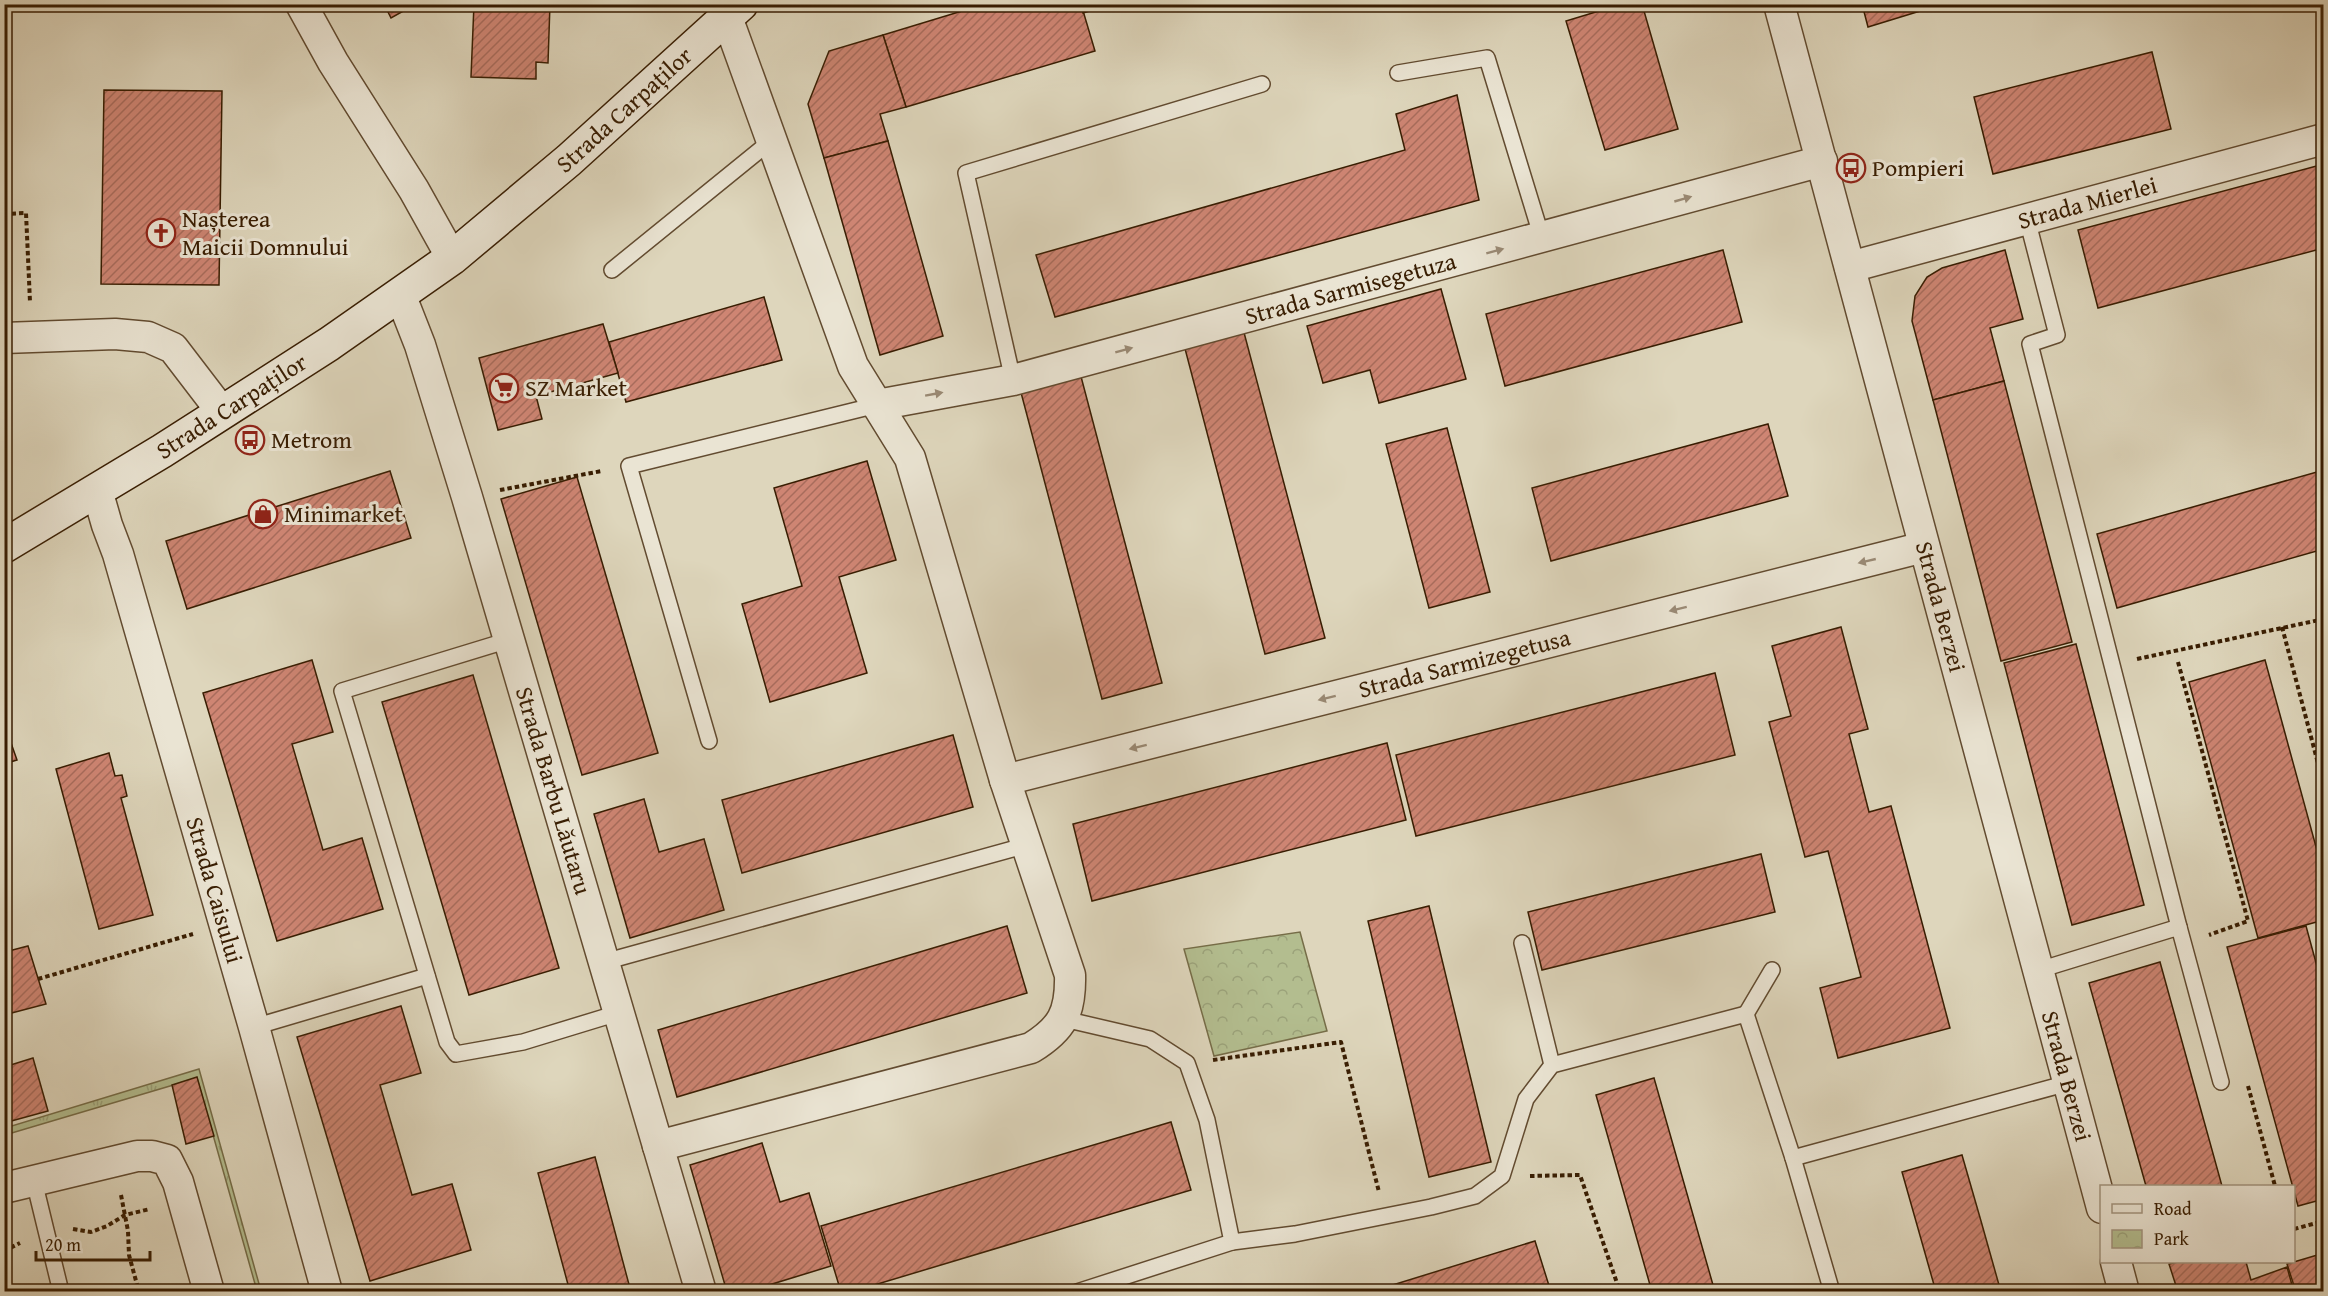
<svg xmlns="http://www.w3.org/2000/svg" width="2328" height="1296" font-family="'Gentium Book Plus',serif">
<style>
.grass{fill:url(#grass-tufts);stroke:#766d48;stroke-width:1.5}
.park{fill:url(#park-crowns);stroke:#766d48;stroke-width:1.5}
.building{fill:url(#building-hatch);stroke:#381d02;stroke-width:1.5}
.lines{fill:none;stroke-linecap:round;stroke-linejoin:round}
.service-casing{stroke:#624b30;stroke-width:18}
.minor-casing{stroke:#624b30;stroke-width:33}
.secondary-casing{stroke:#381d02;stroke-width:36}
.path{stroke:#381d02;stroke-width:4;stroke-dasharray:4.5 3;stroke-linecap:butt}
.service{stroke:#eae4d3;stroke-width:15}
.minor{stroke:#eae4d3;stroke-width:30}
.secondary{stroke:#eae4d3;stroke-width:33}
.oneway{fill:#9a8a75}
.labels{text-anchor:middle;stroke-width:6;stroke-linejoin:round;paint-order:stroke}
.street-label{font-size:24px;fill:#381d02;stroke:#eae4d3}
.poi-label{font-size:24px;fill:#381d02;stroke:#eae4d3;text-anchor:start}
</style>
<defs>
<pattern id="grass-tufts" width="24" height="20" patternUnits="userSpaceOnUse" patternTransform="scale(1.5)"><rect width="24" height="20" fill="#b3bd8f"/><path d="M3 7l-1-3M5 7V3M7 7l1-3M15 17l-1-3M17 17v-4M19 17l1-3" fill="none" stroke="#9ba27a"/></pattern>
<pattern id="park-crowns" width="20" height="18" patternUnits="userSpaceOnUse" patternTransform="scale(1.5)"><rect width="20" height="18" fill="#b3bd8f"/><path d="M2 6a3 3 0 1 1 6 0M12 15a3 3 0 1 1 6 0" fill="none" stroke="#9ba27a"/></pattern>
<pattern id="building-hatch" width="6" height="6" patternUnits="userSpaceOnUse" patternTransform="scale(1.5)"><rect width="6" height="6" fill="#ce8573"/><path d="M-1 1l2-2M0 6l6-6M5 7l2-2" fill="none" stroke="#a86c5c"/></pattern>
</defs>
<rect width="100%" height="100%" fill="#ded6bc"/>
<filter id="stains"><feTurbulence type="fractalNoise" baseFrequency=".00333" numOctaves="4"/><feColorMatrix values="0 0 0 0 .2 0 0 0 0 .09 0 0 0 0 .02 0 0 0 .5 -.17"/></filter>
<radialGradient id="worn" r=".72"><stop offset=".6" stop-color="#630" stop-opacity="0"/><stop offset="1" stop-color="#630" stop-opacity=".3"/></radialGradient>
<path class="grass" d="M 199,1069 L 261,1291 L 257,1291 L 197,1078 L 5,1135 L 5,1128 Z"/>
<path class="park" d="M 1300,932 L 1327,1031 L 1214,1056 L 1184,949 Z"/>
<g class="building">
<path d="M 384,4 L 416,4 L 391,18 Z"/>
<path d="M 474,4 L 550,4 L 548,63 L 536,62 L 536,79 L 471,77 Z"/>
<path d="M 985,4 L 1081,4 L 1095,51 L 906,107 L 883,35 Z"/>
<path d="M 1081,4 L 1112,4 L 1083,13 Z"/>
<path d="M 1622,4 L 1642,4 L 1678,129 L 1605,150 L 1566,21 Z"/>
<path d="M 1862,4 L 1943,4 L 1868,27 Z"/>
<path d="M 883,35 L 906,107 L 880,114 L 888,141 L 824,158 L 808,104 L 829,51 Z"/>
<path d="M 2152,52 L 2171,129 L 1993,174 L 1974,97 Z"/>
<path d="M 104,90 L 222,91 L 219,285 L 101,284 Z"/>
<path d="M 1457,95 L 1479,200 L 1055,317 L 1036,255 L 1405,150 L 1396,114 Z"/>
<path d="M 888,141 L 943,336 L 880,355 L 824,158 Z"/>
<path d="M 2324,164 L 2324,248 L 2098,308 L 2078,230 Z"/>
<path d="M 4,234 L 10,234 L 9,301 L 4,301 Z"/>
<path d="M 1723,250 L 1742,322 L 1505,386 L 1486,314 Z"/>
<path d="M 2005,250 L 2023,319 L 1990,328 L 2004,381 L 1933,400 L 1912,321 L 1915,296 L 1927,277 L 1942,268 Z"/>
<path d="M 1441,289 L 1466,379 L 1379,403 L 1370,370 L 1323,383 L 1307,326 Z"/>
<path d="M 764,297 L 782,360 L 626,402 L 609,342 Z"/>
<path d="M 603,324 L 618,373 L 536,396 L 542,419 L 498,430 L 479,358 Z"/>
<path d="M 1242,325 L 1325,638 L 1265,654 L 1183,341 Z"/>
<path d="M 1079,369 L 1162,683 L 1102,699 L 1019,385 Z"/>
<path d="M 2004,381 L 2072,642 L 2001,661 L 1933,400 Z"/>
<path d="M 1768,424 L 1788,496 L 1551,561 L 1532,488 Z"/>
<path d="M 1447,428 L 1490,592 L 1429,608 L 1386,444 Z"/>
<path d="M 867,461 L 896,560 L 839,577 L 867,673 L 770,702 L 742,604 L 802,586 L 774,488 Z"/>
<path d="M 2324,470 L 2324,549 L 2117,608 L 2097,534 Z"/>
<path d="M 390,471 L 411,538 L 187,609 L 166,541 Z"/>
<path d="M 577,477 L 658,753 L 582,775 L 501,499 Z"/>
<path d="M 1841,627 L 1868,729 L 1849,734 L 1869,812 L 1891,806 L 1950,1028 L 1838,1058 L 1820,988 L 1861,977 L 1828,851 L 1805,857 L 1769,722 L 1791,716 L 1772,646 Z"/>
<path d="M 2076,644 L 2144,905 L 2072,925 L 2004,663 Z"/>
<path d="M 312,660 L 333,732 L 292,744 L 323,850 L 362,838 L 383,909 L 277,941 L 203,693 Z"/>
<path d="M 2265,660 L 2324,876 L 2324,920 L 2258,938 L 2189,682 Z"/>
<path d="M 1715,673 L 1735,755 L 1416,836 L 1396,755 Z"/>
<path d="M 473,675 L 559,968 L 469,995 L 382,702 Z"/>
<path d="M 4,723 L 17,760 L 4,764 Z"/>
<path d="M 953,735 L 973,807 L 742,873 L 722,800 Z"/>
<path d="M 1387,743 L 1406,820 L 1092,901 L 1073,824 Z"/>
<path d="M 109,753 L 115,776 L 122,775 L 127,796 L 121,798 L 153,915 L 99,929 L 56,769 Z"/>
<path d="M 644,799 L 659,852 L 704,839 L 724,910 L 630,938 L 594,814 Z"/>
<path d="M 1761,854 L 1775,912 L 1542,970 L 1528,912 Z"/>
<path d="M 1429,906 L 1491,1162 L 1429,1177 L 1368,921 Z"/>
<path d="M 1007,926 L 1027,993 L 677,1097 L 658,1030 Z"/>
<path d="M 2306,926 L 2324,992 L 2324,1199 L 2298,1206 L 2227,947 Z"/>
<path d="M 28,946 L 46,1004 L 4,1015 L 4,951 L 5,952 Z"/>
<path d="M 2160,962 L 2222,1186 L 2146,1186 L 2089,983 Z"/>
<path d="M 401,1006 L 421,1073 L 380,1085 L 412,1195 L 452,1184 L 471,1250 L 370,1281 L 297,1037 Z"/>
<path d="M 33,1058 L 48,1111 L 4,1123 L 4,1067 Z"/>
<path d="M 197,1077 L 214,1136 L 186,1144 L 172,1085 Z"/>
<path d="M 1654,1078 L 1715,1292 L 1652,1292 L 1596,1095 Z"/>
<path d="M 1171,1122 L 1191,1190 L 851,1292 L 841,1292 L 821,1226 Z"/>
<path d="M 762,1143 L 780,1202 L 809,1193 L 831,1266 L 746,1292 L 727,1292 L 690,1165 Z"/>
<path d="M 1962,1155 L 1981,1221 L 2001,1292 L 1936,1292 L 1902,1172 Z"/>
<path d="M 595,1157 L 631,1292 L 570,1292 L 538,1173 Z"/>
<path d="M 1535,1241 L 1551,1292 L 1370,1292 Z"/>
<path d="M 2324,1253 L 2324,1292 L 2296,1292 L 2287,1264 Z"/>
<path d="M 2178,1262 L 2246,1262 L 2251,1280 L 2287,1267 L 2294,1292 L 2178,1292 L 2169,1264 Z"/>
</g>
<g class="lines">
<g class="service-casing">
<g id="service">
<path d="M 1398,73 L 1487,58 L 1542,238"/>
<path d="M 2027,219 L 2057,335 L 2030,344 L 2179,927"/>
<path d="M 612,270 L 771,141"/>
<path d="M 1013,380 L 966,173 L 1262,84"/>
<path d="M 509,640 L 342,691 L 447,1042 L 456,1054 L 523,1042 L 618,1013"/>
<path d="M 709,741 L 629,466 L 877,405"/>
<path d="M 1522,943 L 1552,1065"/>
<path d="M 604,962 L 1027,845"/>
<path d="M 2039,970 L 2179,927 L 2221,1082"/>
<path d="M 1746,1014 L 1772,970"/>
<path d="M 1064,1019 L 1150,1039 L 1187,1063 L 1207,1120 L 1232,1242 L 1077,1292"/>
<path d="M 254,1027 L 427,976"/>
<path d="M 1793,1158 L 2068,1083"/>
<path d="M 34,1181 L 61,1292"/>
<path d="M 1232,1242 L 1295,1234 L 1431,1207 L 1475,1196 L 1502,1176 L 1526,1099 L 1552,1065 L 1746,1014 L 1793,1158 L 1832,1292"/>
</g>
</g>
<g class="minor-casing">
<g id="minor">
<path d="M 301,4 L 333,62 L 414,190 L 452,258"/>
<path id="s1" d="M 1779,4 L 2102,1208"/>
<path id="s2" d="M 1850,267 L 2324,139"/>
<path id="s3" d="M 400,294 L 420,345 L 467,497 L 701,1292"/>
<path d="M 4,338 L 115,334 L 148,337 L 173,348 L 222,412"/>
<path id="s4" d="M 877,405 L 1013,380 L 1822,161"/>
<path id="s5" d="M 97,490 L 107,525 L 118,554 L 254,1027 L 327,1292"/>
<path id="s6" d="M 1005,780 L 1924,547"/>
<path d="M 658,1146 L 1031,1048 C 1062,1029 1071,1013 1070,975 L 1005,780 L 910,458 L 853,366 L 727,17"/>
<path d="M 4,1188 L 137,1156 L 152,1156 L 167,1160 L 178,1182 L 209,1292"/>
<path d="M 2116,1262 L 2124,1292"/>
</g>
</g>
<g class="secondary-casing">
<g id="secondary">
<path id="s7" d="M 4,546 L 162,451 L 329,344 L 452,258 L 569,160 L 741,4"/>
</g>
</g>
<g class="path">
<path d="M 4,214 L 26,213 L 30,302"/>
<path d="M 500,490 L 602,471"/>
<path d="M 2282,627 L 2324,786"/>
<path d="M 2137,659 L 2324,619"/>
<path d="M 2178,662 L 2248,921 L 2209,935"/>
<path d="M 38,979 L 193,934"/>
<path d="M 1213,1060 L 1341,1042 L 1379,1192"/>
<path d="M 2248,1086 L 2275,1186"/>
<path d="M 1530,1176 L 1580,1175 L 1620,1292"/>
<path d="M 121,1195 L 128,1231 L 129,1255 L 139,1292"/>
<path d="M 73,1229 L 91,1232 L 107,1226 L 125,1215 L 150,1209"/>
<path d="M 2294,1229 L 2324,1221"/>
<path d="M 4,1251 L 20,1243"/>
</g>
<use href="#service" class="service"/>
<use href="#minor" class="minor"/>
<use href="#secondary" class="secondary"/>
</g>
<defs><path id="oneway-solid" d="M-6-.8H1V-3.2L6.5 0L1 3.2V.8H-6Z" transform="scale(1.5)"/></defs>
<g class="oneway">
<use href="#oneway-solid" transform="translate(1683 199) rotate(-16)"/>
<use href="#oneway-solid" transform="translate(1495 251) rotate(-15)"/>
<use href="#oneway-solid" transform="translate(1124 350) rotate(-15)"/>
<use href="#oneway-solid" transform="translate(934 394) rotate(-10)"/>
<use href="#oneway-solid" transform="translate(1867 561) rotate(167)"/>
<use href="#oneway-solid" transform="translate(1678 609) rotate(166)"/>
<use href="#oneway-solid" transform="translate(1327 698) rotate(166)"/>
<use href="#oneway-solid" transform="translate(1138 747) rotate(166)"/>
</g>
<defs>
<g id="bus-ring" transform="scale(1.5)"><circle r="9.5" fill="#eae4d3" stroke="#8f2418" stroke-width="1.5"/><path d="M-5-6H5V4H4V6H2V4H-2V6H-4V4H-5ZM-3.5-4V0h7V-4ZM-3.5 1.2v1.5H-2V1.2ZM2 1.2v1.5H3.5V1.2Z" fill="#8f2418"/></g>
<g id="church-ring" transform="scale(1.5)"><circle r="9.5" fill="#eae4d3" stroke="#8f2418" stroke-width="1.5"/><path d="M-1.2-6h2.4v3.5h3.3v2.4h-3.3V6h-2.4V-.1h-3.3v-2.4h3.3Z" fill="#8f2418"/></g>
<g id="supermarket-ring" transform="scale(1.5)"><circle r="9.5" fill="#eae4d3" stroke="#8f2418" stroke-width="1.5"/><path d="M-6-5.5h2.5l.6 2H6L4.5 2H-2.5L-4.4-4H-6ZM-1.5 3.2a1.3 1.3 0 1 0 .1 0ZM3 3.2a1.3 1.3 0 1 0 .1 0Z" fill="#8f2418"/></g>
<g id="shop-ring" transform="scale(1.5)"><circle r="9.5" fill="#eae4d3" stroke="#8f2418" stroke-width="1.5"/><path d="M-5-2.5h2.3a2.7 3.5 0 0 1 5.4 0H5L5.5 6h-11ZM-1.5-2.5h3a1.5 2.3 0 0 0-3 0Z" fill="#8f2418"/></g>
</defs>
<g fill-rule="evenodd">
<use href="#bus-ring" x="1851" y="168"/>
<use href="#church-ring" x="161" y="233"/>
<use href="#supermarket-ring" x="504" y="388"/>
<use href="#bus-ring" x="250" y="440"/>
<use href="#shop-ring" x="263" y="514"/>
</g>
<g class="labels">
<g class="street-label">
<text dy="8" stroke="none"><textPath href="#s7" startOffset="760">Strada Carpaților</textPath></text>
<text dy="8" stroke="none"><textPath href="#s2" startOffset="246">Strada Mierlei</textPath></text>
<text dy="8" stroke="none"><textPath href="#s4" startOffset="488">Strada Sarmisegetuza</textPath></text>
<text dy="8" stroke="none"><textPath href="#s7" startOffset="267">Strada Carpaților</textPath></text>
<text dy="8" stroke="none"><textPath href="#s1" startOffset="624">Strada Berzei</textPath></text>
<text dy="8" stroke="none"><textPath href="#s6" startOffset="474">Strada Sarmizegetusa</textPath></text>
<text dy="8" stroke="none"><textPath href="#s3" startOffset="520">Strada Barbu Lăutaru</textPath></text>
<text dy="8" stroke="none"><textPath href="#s5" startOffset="417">Strada Caisului</textPath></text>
<text dy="8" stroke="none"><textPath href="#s1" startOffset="1110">Strada Berzei</textPath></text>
</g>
<g class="poi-label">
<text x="1872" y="176">Pompieri</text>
<text x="182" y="227">Nașterea<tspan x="182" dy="28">Maicii Domnului</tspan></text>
<text x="525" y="396">SZ Market</text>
<text x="271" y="448">Metrom</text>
<text x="284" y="522">Minimarket</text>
</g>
</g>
<rect width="2328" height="1296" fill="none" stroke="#ded6bc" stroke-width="24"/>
<rect x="6" y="6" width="2316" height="1284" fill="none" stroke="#381d02" stroke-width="3"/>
<rect x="12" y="12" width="2304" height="1272" fill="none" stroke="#381d02" stroke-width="1.5"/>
<rect x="2100" y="1185" width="195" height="78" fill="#eae4d3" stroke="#a3947f" stroke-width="1.5"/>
<rect x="2112" y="1204" width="30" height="9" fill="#eae4d3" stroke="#a3947f" stroke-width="1.5"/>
<text x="2154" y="1215" font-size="18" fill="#381d02">Road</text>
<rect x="2112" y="1230" width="30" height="18" fill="url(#park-crowns)" stroke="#a3947f" stroke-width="1.5"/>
<text x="2154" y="1245" font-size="18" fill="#381d02">Park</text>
<path d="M36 1251v9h114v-9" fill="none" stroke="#381d02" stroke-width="3"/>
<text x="45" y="1251" font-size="18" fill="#381d02" stroke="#eae4d3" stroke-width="4.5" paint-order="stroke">20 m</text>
<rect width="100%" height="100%" filter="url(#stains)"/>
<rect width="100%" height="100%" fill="url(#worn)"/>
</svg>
